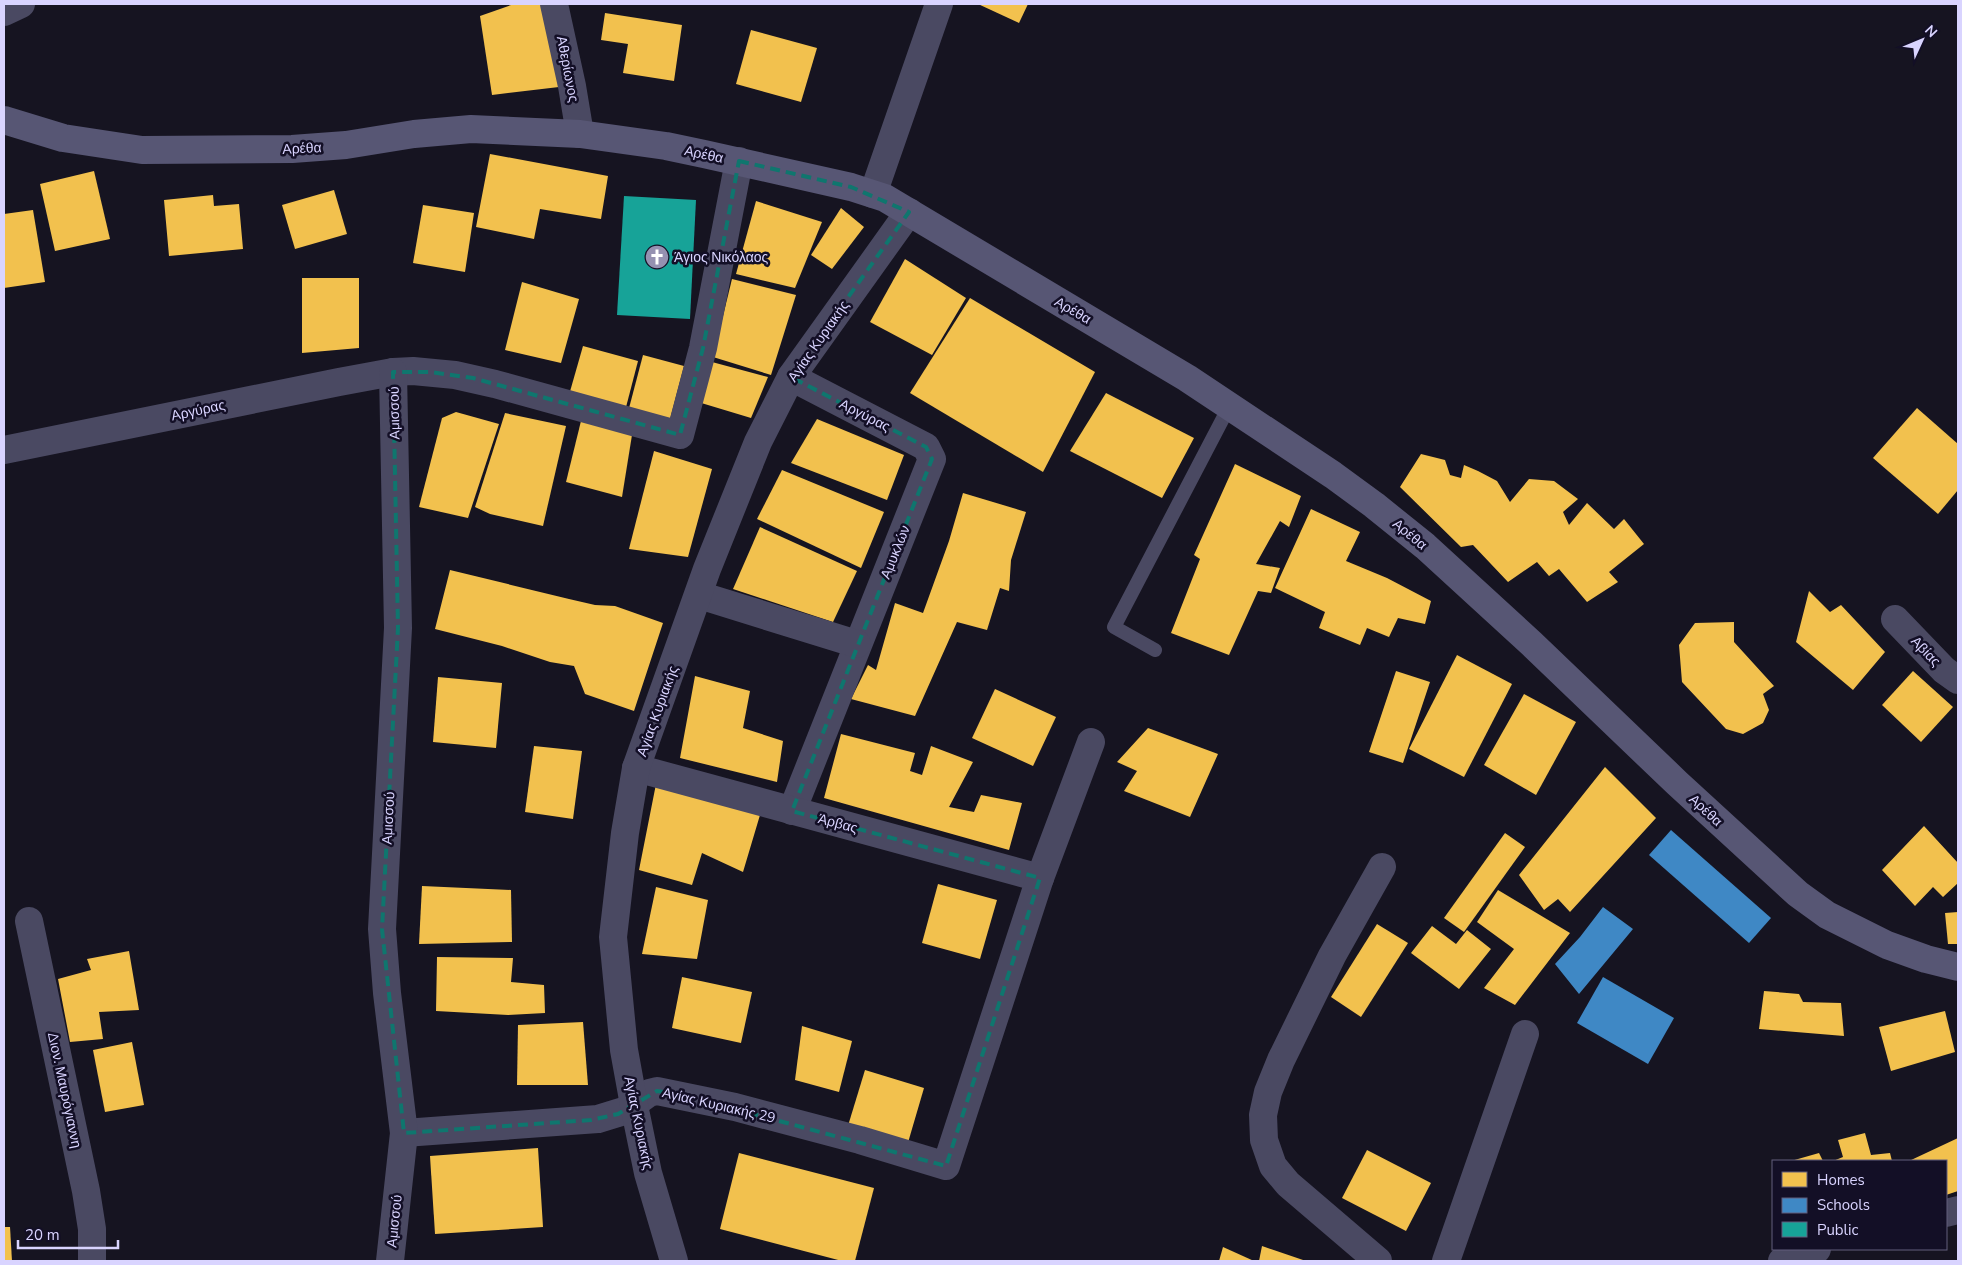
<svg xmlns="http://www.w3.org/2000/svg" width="1962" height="1265" font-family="'Nunito Sans',sans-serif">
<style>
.homes{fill:#f2c14e}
.schools{fill:#3f88c5}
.public{fill:#17a398}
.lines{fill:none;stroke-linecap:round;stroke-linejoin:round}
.lane{stroke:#4a4962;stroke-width:14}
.street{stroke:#4a4962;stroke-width:28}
.secondary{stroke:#575674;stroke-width:28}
.marked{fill:none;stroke:#0f766e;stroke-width:4;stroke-dasharray:10 6;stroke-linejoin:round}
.labels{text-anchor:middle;stroke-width:5;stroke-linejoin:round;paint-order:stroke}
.street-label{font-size:14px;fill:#d9d4ff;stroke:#130f26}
.poi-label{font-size:14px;fill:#d9d4ff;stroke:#130f26;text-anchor:start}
</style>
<rect width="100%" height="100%" fill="#161421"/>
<g class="homes">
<path d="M 514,4 L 542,4 L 559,87 L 492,95 L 480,16 Z"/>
<path d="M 978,4 L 1028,4 L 1019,23 Z"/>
<path d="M 605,13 L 682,25 L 674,81 L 623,73 L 628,44 L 601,40 Z"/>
<path d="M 751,30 L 817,48 L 801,102 L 736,84 Z"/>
<path d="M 490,154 L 608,176 L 601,219 L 540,209 L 534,239 L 476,227 Z"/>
<path d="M 94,171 L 110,239 L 55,251 L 40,184 Z"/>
<path d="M 334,190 L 347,234 L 295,249 L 282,205 Z"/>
<path d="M 213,195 L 214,206 L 239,204 L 243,249 L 169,256 L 164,200 Z"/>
<path d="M 756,201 L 822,222 L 795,288 L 736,274 Z"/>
<path d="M 423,205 L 474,213 L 465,272 L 413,263 Z"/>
<path d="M 841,208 L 864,227 L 832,269 L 811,255 Z"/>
<path d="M 33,210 L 45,282 L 4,288 L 4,214 Z"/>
<path d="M 905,259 L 966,298 L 932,355 L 870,322 Z"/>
<path d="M 302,278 L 359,278 L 359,348 L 302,353 Z"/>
<path d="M 732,279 L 796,295 L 771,375 L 713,357 Z"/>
<path d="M 522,282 L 579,299 L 561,363 L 505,350 Z"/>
<path d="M 970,298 L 1095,372 L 1043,472 L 910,393 Z"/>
<path d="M 583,346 L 638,361 L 625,411 L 569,395 Z"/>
<path d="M 643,355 L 684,366 L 669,423 L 628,412 Z"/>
<path d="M 712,362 L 768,377 L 751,418 L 698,402 Z"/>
<path d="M 1106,393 L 1194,438 L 1162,498 L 1070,451 Z"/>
<path d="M 1917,408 L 1958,444 L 1958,490 L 1938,514 L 1873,458 Z"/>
<path d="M 456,412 L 499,424 L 468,518 L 419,507 L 442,418 Z"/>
<path d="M 505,413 L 566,426 L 543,526 L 490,514 L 475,507 Z"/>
<path d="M 817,419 L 904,455 L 887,500 L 791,463 Z"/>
<path d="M 581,421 L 632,435 L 622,497 L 566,482 Z"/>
<path d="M 654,451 L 712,469 L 688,557 L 629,549 Z"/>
<path d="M 1421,454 L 1445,460 L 1450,475 L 1461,478 L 1464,465 L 1478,471 L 1497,481 L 1510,502 L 1529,479 L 1554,481 L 1578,499 L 1563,512 L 1569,525 L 1587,503 L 1614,529 L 1624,519 L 1644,544 L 1609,572 L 1618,582 L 1587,602 L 1559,569 L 1549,576 L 1537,562 L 1508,582 L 1473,545 L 1461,547 L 1400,487 Z"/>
<path d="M 1235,464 L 1301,496 L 1289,527 L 1280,521 L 1256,564 L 1280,568 L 1271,593 L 1258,591 L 1229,655 L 1171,633 L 1200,559 L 1194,555 Z"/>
<path d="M 782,470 L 884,512 L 861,568 L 757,519 Z"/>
<path d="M 963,493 L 1026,512 L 1011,560 L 1009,591 L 1000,588 L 987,630 L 957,622 L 915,716 L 851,699 L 868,665 L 876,670 L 895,603 L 923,613 L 949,541 Z"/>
<path d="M 1311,509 L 1360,532 L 1346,561 L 1387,578 L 1431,601 L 1425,624 L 1398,618 L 1389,637 L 1367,628 L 1360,645 L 1319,628 L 1325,612 L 1275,588 Z"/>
<path d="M 760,527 L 857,571 L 833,622 L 733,589 Z"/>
<path d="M 450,570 L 569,599 L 595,605 L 615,606 L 663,623 L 634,711 L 585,694 L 574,666 L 550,662 L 502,646 L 435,629 Z"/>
<path d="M 1809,591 L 1830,612 L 1841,605 L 1885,652 L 1853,690 L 1796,642 Z"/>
<path d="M 1734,622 L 1734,642 L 1774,686 L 1763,694 L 1769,710 L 1763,723 L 1743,734 L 1726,729 L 1682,682 L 1679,645 L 1695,623 Z"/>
<path d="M 1457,655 L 1512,684 L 1464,777 L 1409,749 Z"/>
<path d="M 1396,671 L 1430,682 L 1403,763 L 1369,752 Z"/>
<path d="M 1913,671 L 1953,707 L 1921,742 L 1882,705 Z"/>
<path d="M 695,676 L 750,691 L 743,728 L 783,741 L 777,782 L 680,758 Z"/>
<path d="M 438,677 L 502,683 L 496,748 L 433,742 Z"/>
<path d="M 995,689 L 1056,717 L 1033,766 L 972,738 Z"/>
<path d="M 1524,694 L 1576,722 L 1536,795 L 1484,765 Z"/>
<path d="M 1148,728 L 1218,754 L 1190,817 L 1124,791 L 1137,771 L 1117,762 Z"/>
<path d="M 841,734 L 915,753 L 910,771 L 922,775 L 931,746 L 973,762 L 949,807 L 974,812 L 981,795 L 1022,803 L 1009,850 L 824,798 Z"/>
<path d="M 534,746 L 582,751 L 573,819 L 525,812 Z"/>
<path d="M 1605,767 L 1656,818 L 1570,912 L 1558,899 L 1544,910 L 1519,875 Z"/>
<path d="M 656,784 L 760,815 L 743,872 L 702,853 L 692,885 L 639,870 Z"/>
<path d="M 1924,826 L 1958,863 L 1958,883 L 1943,897 L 1933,887 L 1915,906 L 1882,870 Z"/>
<path d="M 1505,833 L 1525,847 L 1464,932 L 1444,918 Z"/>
<path d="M 938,884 L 997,900 L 980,959 L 922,943 Z"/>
<path d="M 422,886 L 511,890 L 512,942 L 419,944 Z"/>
<path d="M 656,887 L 708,900 L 697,959 L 642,954 Z"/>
<path d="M 1498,890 L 1570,933 L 1515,1005 L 1484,988 L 1514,949 L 1477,922 Z"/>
<path d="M 1958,912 L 1958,944 L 1948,944 L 1945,913 Z"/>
<path d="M 1377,924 L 1408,943 L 1361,1017 L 1331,997 Z"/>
<path d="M 1432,926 L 1456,944 L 1467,930 L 1491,949 L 1459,989 L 1411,953 Z"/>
<path d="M 129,951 L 139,1010 L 99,1012 L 103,1039 L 70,1042 L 58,979 L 91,970 L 87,959 Z"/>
<path d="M 437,957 L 513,958 L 511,982 L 544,985 L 545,1013 L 508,1015 L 436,1011 Z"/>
<path d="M 682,977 L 752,992 L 741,1043 L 672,1028 Z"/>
<path d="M 1764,991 L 1799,994 L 1803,1002 L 1841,1003 L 1844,1036 L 1759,1029 Z"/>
<path d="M 1945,1011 L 1955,1052 L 1891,1071 L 1879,1027 Z"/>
<path d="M 583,1022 L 588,1085 L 517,1085 L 518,1025 Z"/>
<path d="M 802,1026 L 852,1041 L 839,1092 L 795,1080 Z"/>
<path d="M 132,1042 L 144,1105 L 105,1112 L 93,1050 Z"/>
<path d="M 865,1070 L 924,1088 L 907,1146 L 847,1129 Z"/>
<path d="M 1865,1133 L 1871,1155 L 1890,1153 L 1892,1161 L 1833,1161 L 1843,1157 L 1838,1140 Z"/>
<path d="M 1958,1138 L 1958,1191 L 1946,1195 L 1946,1161 L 1909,1161 Z"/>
<path d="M 538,1148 L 543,1227 L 435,1234 L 430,1156 Z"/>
<path d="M 1367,1150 L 1431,1183 L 1406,1231 L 1342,1198 Z"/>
<path d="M 739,1153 L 874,1188 L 855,1261 L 842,1261 L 720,1229 Z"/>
<path d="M 1819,1153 L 1823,1161 L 1791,1161 Z"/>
<path d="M 4,1227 L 10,1227 L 12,1261 L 4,1261 Z"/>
<path d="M 1262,1246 L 1306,1261 L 1259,1261 Z"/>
<path d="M 1223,1247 L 1254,1261 L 1219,1261 Z"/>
</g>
<g class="schools">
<path d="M 1671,830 L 1771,918 L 1749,943 L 1649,855 Z"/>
<path d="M 1603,907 L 1633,929 L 1579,994 L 1555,964 L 1580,937 Z"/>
<path d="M 1603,977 L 1674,1018 L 1648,1064 L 1577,1023 Z"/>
</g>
<path class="public" d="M 624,196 L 696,200 L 690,319 L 617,315 Z"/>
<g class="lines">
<path class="lane" d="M 1155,650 L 1114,627 L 1230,405"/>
<g class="street">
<path d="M 554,4 L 572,86 L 580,134"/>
<path d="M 4,12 L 21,4"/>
<path d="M 873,194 L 939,4"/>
<path d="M 791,377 L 926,447 L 932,459 L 792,811"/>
<path d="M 4,450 L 339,382 L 393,372 L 413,371 L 455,375 L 495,384 L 680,435 L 703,348 L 739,161"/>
<path d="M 699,595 L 857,644"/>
<path d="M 1895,619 L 1944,670 L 1958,680"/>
<path d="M 636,768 L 1040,878"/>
<path d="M 29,921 L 86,1191 L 92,1229 L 92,1261"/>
<path d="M 404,1133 L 598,1119 L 624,1111 L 649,1093 L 657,1091 L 735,1107 L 860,1140 L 946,1166 L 1040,878 L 1091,742"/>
<path d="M 1946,1213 L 1958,1210"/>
<path d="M 390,1261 L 404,1133 L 387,993 L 382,929 L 398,628 L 393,372"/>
<path d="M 674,1261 L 648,1173 L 634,1105 L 624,1050 L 613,937 L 625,833 L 636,768 L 707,569 L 758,442 L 791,377 L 909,212"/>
<path d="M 1378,1261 L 1288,1184 L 1273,1166 L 1264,1140 L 1263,1115 L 1268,1092 L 1281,1060 L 1332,956 L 1382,867"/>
<path d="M 1446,1261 L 1525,1034"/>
<path d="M 1782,1261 L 1817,1249"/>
</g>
<path class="secondary" d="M 4,120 L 63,138 L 142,150 L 292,149 L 346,145 L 414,134 L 471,129 L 580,134 L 666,146 L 704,154 L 851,187 L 885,198 L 1187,378 L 1333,475 L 1374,505 L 1425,546 L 1532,644 L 1677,783 L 1798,894 L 1827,915 L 1887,945 L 1926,959 L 1958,967"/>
</g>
<path class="marked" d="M 739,161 L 851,187 L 909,212 L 791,377 L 926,447 L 932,459 L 792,811 L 1040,878 L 946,1166 L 683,1095 L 657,1091 L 618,1114 L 591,1120 L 404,1133 L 382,929 L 398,628 L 393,372 L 430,372 L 473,378 L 680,435 L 703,348 Z"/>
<defs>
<g id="church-disc" transform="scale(1.25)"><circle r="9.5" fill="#9591b1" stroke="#130f26"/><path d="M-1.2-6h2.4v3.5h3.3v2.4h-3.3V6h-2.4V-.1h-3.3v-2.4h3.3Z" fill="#fff"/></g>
</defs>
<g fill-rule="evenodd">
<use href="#church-disc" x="657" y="257"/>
</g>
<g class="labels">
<g class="street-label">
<text transform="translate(568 69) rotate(79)" y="5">Αθερίωνος</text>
<text transform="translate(302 148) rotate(-3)" y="5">Αρέθα</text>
<text transform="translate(704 154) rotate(12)" y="5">Αρέθα</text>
<text transform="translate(1073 310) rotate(30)" y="5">Αρέθα</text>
<text transform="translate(818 341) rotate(-55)" y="5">Αγίας Κυριακής</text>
<text transform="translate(198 410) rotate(-12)" y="5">Αργύρας</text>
<text transform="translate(394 413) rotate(-91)" y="5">Αμισσού</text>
<text transform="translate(865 415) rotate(27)" y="5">Αργύρας</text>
<text transform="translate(1410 534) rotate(40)" y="5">Αρέθα</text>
<text transform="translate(895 552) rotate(-68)" y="5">Αμυκλών</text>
<text transform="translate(1926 651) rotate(46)" y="5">Αβίας</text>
<text transform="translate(657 711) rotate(-70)" y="5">Αγίας Κυριακής</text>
<text transform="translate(1706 810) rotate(43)" y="5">Αρέθα</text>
<text transform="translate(388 818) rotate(-87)" y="5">Αμισσού</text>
<text transform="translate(838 823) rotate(15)" y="5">Άρβας</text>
<text transform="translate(65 1090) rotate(78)" y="5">Διον. Μαυρόγιαννη</text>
<text transform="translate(719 1105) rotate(13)" y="5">Αγίας Κυριακής 29</text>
<text transform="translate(639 1123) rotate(78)" y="5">Αγίας Κυριακής</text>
<text transform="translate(394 1221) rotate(-84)" y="5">Αμισσού</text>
</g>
<g class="poi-label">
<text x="674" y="262">Άγιος Νικόλαος</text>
</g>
</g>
<rect width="1962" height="1265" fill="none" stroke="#d9d4ff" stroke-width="10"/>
<rect x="1772" y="1160" width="175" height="90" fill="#130f26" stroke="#625e7d"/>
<rect x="1782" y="1172" width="25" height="15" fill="#f2c14e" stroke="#625e7d"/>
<text x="1817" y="1185" font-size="15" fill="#d9d4ff">Homes</text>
<rect x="1782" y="1198" width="25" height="15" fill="#3f88c5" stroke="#625e7d"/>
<text x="1817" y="1210" font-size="15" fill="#d9d4ff">Schools</text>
<rect x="1782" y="1222" width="25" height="15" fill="#17a398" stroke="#625e7d"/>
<text x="1817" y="1235" font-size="15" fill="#d9d4ff">Public</text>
<g transform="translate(1922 40) rotate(46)" stroke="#130f26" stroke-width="4" paint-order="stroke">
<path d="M0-4L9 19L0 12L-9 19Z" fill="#d9d4ff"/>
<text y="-8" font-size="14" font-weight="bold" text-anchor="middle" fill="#d9d4ff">N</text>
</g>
<path d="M18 1240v8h100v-8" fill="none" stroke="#d9d4ff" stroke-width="2.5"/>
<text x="25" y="1240" font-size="15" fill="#d9d4ff" stroke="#130f26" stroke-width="4" paint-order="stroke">20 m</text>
</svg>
